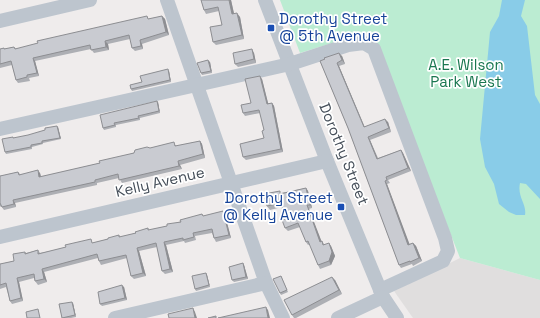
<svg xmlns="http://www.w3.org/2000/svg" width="540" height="318" font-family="'Space Grotesk',sans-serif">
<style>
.education{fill:#e0dede}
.green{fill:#bbecd2}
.water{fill:#89cce8}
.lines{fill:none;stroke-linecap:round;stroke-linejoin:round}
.minor{stroke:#bdc5ce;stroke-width:14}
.wall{fill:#adafb4}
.shaded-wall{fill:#8d8e92}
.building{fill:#c9cbd1;stroke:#8d8e92}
.transit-dot{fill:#1a4fb4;stroke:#fff;stroke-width:1.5}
.labels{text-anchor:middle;stroke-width:3.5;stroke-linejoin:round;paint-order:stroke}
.transit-label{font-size:15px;fill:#164399;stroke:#fff;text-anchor:start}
.park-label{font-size:15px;fill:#1a7750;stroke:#fff}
.street-label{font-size:15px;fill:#454e59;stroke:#fff}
</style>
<rect width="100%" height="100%" fill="#efecec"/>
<path class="education" d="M 460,258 L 540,280 L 540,318 L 413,318 L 394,291 Z"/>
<path class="green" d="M 280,0 L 540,0 L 540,280 L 460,258 L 371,31 L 300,53 Z"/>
<path class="water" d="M 502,0 L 525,0 L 521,16 L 527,26 L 535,95 L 540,104 L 540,199 L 526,184 L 520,183 C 517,197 527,204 525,215 L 516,215 L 509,212 L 499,204 L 494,184 L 485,167 L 480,139 L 490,32 L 499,16 Z"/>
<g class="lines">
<g class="minor">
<path d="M 167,0 L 266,283 L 283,318"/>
<path d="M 265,0 L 327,161 L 383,297 L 397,318"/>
<path d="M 0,21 L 90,0"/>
<path d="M 0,129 L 290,64 L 348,45 L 364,43 L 374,49 L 445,238 L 448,251 L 443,261 L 380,290"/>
<path d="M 0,237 L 327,161"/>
<path d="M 115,318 L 266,283"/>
<path d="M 338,318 L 383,297"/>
</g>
</g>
<g class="wall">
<path d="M 201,0 L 231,0 L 234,14 L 240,17 L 244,39 L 216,45 L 213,42 L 222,25 L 219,11 L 206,14 L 204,10 Z"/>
<path d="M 162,16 L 165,19 L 169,35 L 142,44 L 143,49 L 135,51 L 132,48 L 130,39 L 108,44 L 109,50 L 94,53 L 91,49 L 35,61 L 39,76 L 29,78 L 30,81 L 18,83 L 16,80 L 12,65 L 0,68 L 0,49 L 4,49 L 14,47 L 16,49 Z"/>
<path d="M 254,53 L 256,63 L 238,67 L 235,64 Z"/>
<path d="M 342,56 L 345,64 L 339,66 L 364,127 L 388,122 L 391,132 L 370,140 L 378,158 L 401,150 L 403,153 L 411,171 L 388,180 L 390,183 L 387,184 L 409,244 L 413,243 L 416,246 L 422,261 L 413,266 L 412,264 L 401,268 L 399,265 L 348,128 L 320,61 Z"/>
<path d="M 210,62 L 212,73 L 202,75 L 201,73 Z"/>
<path d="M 169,71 L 171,82 L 132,91 L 131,89 L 142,82 Z"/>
<path d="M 262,79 L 268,103 L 272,103 L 274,106 L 283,152 L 246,160 L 243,157 L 264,138 L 264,130 L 260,113 L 245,116 L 243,113 L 251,103 Z"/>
<path d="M 158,102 L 160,113 L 140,118 L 140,120 L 116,125 L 116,127 L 104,130 L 103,128 Z"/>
<path d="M 58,127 L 61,139 L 43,143 L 43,144 L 32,147 L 32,149 L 6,154 L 5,152 Z"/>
<path d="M 200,141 L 202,144 L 205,158 L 180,165 L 182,169 L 122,183 L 119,178 L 97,183 L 97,185 L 15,203 L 16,207 L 4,210 L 1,206 L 0,207 L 0,176 L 18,172 L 20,174 L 40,173 L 41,177 L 100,163 L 150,148 L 176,145 L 176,146 Z"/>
<path d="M 306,188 L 308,191 L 312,208 L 309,209 L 321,241 L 322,241 L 324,244 L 331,246 L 335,256 L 331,265 L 320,269 L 318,265 L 310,244 L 308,245 L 306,242 L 300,227 L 288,231 L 285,228 L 285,219 L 282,207 L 270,210 L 267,206 L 281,193 Z"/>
<path d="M 202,214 L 203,216 L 225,215 L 231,238 L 216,242 L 214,238 L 212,233 L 195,236 L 196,240 L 185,243 L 184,241 L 166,245 L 173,272 L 165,274 L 162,271 L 157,247 L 139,251 L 146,276 L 134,279 L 131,276 L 127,258 L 101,265 L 99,261 L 98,258 L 44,272 L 47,282 L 38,285 L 35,281 L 34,278 L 19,282 L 23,301 L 12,304 L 10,301 L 6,287 L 0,289 L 0,264 L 14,261 L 25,252 L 26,253 L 38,250 L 40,253 L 93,243 L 108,239 L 119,235 L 120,237 L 136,233 L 148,228 L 149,230 L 167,226 Z"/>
<path d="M 243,263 L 244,265 L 248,279 L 234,282 L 232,280 Z"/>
<path d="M 206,273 L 207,275 L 210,287 L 196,291 L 195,289 Z"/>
<path d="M 281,276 L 288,292 L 281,295 L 280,293 Z"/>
<path d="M 335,280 L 342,294 L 296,318 L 294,318 L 292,315 Z"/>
<path d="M 124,287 L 127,300 L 102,306 L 100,304 Z"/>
<path d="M 73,303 L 76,317 L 71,318 L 62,318 L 59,304 Z"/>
</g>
<g class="shaded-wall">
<path d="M 229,0 L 231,0 L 235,18 L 232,14 Z"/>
<path d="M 237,13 L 240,17 L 244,39 L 242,35 Z"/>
<path d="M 162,16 L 165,19 L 169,35 L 166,32 Z"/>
<path d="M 140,40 L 142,44 L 143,49 L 141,46 Z"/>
<path d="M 105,41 L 108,44 L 109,50 L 106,47 Z"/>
<path d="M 252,49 L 254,53 L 256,63 L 254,59 Z"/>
<path d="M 339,53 L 342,56 L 345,64 L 342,60 Z"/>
<path d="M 33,58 L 35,61 L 39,76 L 37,73 Z"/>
<path d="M 208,60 L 210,62 L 212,73 L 211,71 Z"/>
<path d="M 337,63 L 339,66 L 366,130 L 364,127 Z"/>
<path d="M 168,69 L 169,71 L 171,82 L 170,80 Z"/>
<path d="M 260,76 L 262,79 L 269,107 L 267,104 Z"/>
<path d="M 157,101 L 158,102 L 160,113 L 159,111 Z"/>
<path d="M 272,103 L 274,106 L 283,152 L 281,149 Z"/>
<path d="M 385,119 L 388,122 L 391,132 L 389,128 Z"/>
<path d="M 57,126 L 58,127 L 61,139 L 60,138 Z"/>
<path d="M 368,137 L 370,140 L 379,162 L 377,159 Z"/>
<path d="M 200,141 L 202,144 L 205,158 L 203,154 Z"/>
<path d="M 401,150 L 403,153 L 411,171 L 408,168 Z"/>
<path d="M 178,161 L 182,169 L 179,166 Z"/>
<path d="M 38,170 L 40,173 L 42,181 L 39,177 Z"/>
<path d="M 385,181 L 387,184 L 411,248 L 408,245 Z"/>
<path d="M 306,188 L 308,191 L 312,208 L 310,205 Z"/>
<path d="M 13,200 L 15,203 L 16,207 L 14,204 Z"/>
<path d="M 307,205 L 309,209 L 323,245 L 320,242 Z"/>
<path d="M 223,211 L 225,215 L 231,238 L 229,235 Z"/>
<path d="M 164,242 L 166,245 L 173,272 L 170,269 Z"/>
<path d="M 329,243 L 331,246 L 335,256 L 331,265 L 329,261 Z"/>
<path d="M 413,243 L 416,246 L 422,261 L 419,258 Z"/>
<path d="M 137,248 L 139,251 L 146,276 L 143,273 Z"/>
<path d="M 243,263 L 244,265 L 248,279 L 246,277 Z"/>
<path d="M 42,269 L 44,272 L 47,282 L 44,279 Z"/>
<path d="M 206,273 L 207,275 L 210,287 L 209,285 Z"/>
<path d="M 332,277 L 335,280 L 342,294 L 339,290 Z"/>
<path d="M 17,278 L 19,282 L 23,301 L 21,298 Z"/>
<path d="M 122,285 L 124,287 L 127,300 L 125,298 Z"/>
<path d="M 72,302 L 73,303 L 76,317 L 75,315 Z"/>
<path d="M 266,307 L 268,310 L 270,318 L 268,318 Z"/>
<path d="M 193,308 L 195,312 L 197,318 L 195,318 Z"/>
</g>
<g class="building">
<path d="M 201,0 L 229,0 L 232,14 L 237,13 L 242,35 L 213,42 L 210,27 L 222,25 L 218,7 L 204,10 Z"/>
<path d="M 147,16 L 148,19 L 162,16 L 166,32 L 140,40 L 141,46 L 132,48 L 129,35 L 105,41 L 106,47 L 91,50 L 90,45 L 33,58 L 37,73 L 27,75 L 27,77 L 16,80 L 11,61 L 0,64 L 0,49 L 4,48 L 4,49 L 14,47 L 15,49 L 38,43 L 37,41 Z"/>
<path d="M 252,49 L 254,59 L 235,64 L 233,53 Z"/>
<path d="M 339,53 L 342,60 L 337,63 L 364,127 L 385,119 L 389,128 L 368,137 L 377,159 L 401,150 L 408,168 L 386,177 L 387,180 L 385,181 L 408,245 L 413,243 L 419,258 L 410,262 L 410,261 L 399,265 L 348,128 L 320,61 L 325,59 L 324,58 Z"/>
<path d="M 208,60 L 211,71 L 201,73 L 197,63 Z"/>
<path d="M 168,69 L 170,80 L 131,89 L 130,85 L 142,82 L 140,76 Z"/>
<path d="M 260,76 L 267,104 L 272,103 L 281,149 L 243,157 L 240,144 L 264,138 L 262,131 L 264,130 L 259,110 L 243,113 L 241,105 L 251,103 L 245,79 Z"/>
<path d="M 157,101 L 159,111 L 138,116 L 139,118 L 114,123 L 115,125 L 103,128 L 100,115 Z"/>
<path d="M 57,126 L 60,138 L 42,141 L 42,143 L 31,145 L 31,147 L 5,152 L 2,139 L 13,137 L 13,138 L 28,135 L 45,130 L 45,128 Z"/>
<path d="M 200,141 L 203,154 L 178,161 L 179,166 L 119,180 L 118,174 L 95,180 L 95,182 L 13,200 L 14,204 L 2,207 L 0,203 L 0,176 L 18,172 L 19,175 L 38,170 L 39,177 L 100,163 L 99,161 L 134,153 L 135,150 L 147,147 L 150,148 L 174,142 L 175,146 Z"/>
<path d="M 306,188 L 310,205 L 307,205 L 320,242 L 322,241 L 323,245 L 329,243 L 332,252 L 329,261 L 318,265 L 308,241 L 306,242 L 298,223 L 285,228 L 282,220 L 285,219 L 281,203 L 267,206 L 264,194 L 280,191 L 280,194 Z"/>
<path d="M 223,211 L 229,235 L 214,238 L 212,229 L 193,233 L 194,237 L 183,240 L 183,238 L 164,242 L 170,269 L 162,271 L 156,243 L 137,248 L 143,273 L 131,276 L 126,255 L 99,261 L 97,254 L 42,269 L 44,279 L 35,281 L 34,274 L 17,278 L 21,298 L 10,301 L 6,283 L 0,285 L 0,264 L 14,261 L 13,254 L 25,252 L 25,254 L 38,250 L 38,254 L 66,247 L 65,245 L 91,239 L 92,243 L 108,239 L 108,238 L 119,235 L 119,237 L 136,233 L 135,232 L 148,228 L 148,230 L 167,226 L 167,224 L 181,222 L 180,220 L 202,214 L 203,216 Z"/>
<path d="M 243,263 L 246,277 L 232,280 L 229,267 Z"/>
<path d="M 206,273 L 209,285 L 195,289 L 192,276 Z"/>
<path d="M 281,276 L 287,290 L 280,293 L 273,279 Z"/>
<path d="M 332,277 L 339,290 L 292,315 L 284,300 Z"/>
<path d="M 122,285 L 125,298 L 100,304 L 98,292 Z"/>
<path d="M 72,302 L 75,315 L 62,318 L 59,304 Z"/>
<path d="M 266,307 L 268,318 L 218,318 Z"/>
<path d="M 193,308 L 195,318 L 169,318 L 168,314 Z"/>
<path d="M 38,309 L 40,318 L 27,318 L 26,312 Z"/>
<path d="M 216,316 L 216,318 L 208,318 Z"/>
</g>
<g class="transit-dot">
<rect x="267" y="24" width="8" height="8" rx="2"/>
<rect x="337" y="203" width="8" height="8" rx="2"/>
</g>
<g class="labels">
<g class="transit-label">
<text x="279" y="24">Dorothy Street<tspan x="279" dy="17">@ 5th Avenue</tspan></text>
<text x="333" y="203" text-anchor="end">Dorothy Street<tspan x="333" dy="17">@ Kelly Avenue</tspan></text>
</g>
<g class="park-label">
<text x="466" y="70">A.E. Wilson<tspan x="466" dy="17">Park West</tspan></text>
</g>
<g class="street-label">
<text transform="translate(344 154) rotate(68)" y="5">Dorothy Street</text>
<text transform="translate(160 182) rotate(-13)" y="5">Kelly Avenue</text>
</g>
</g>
</svg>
